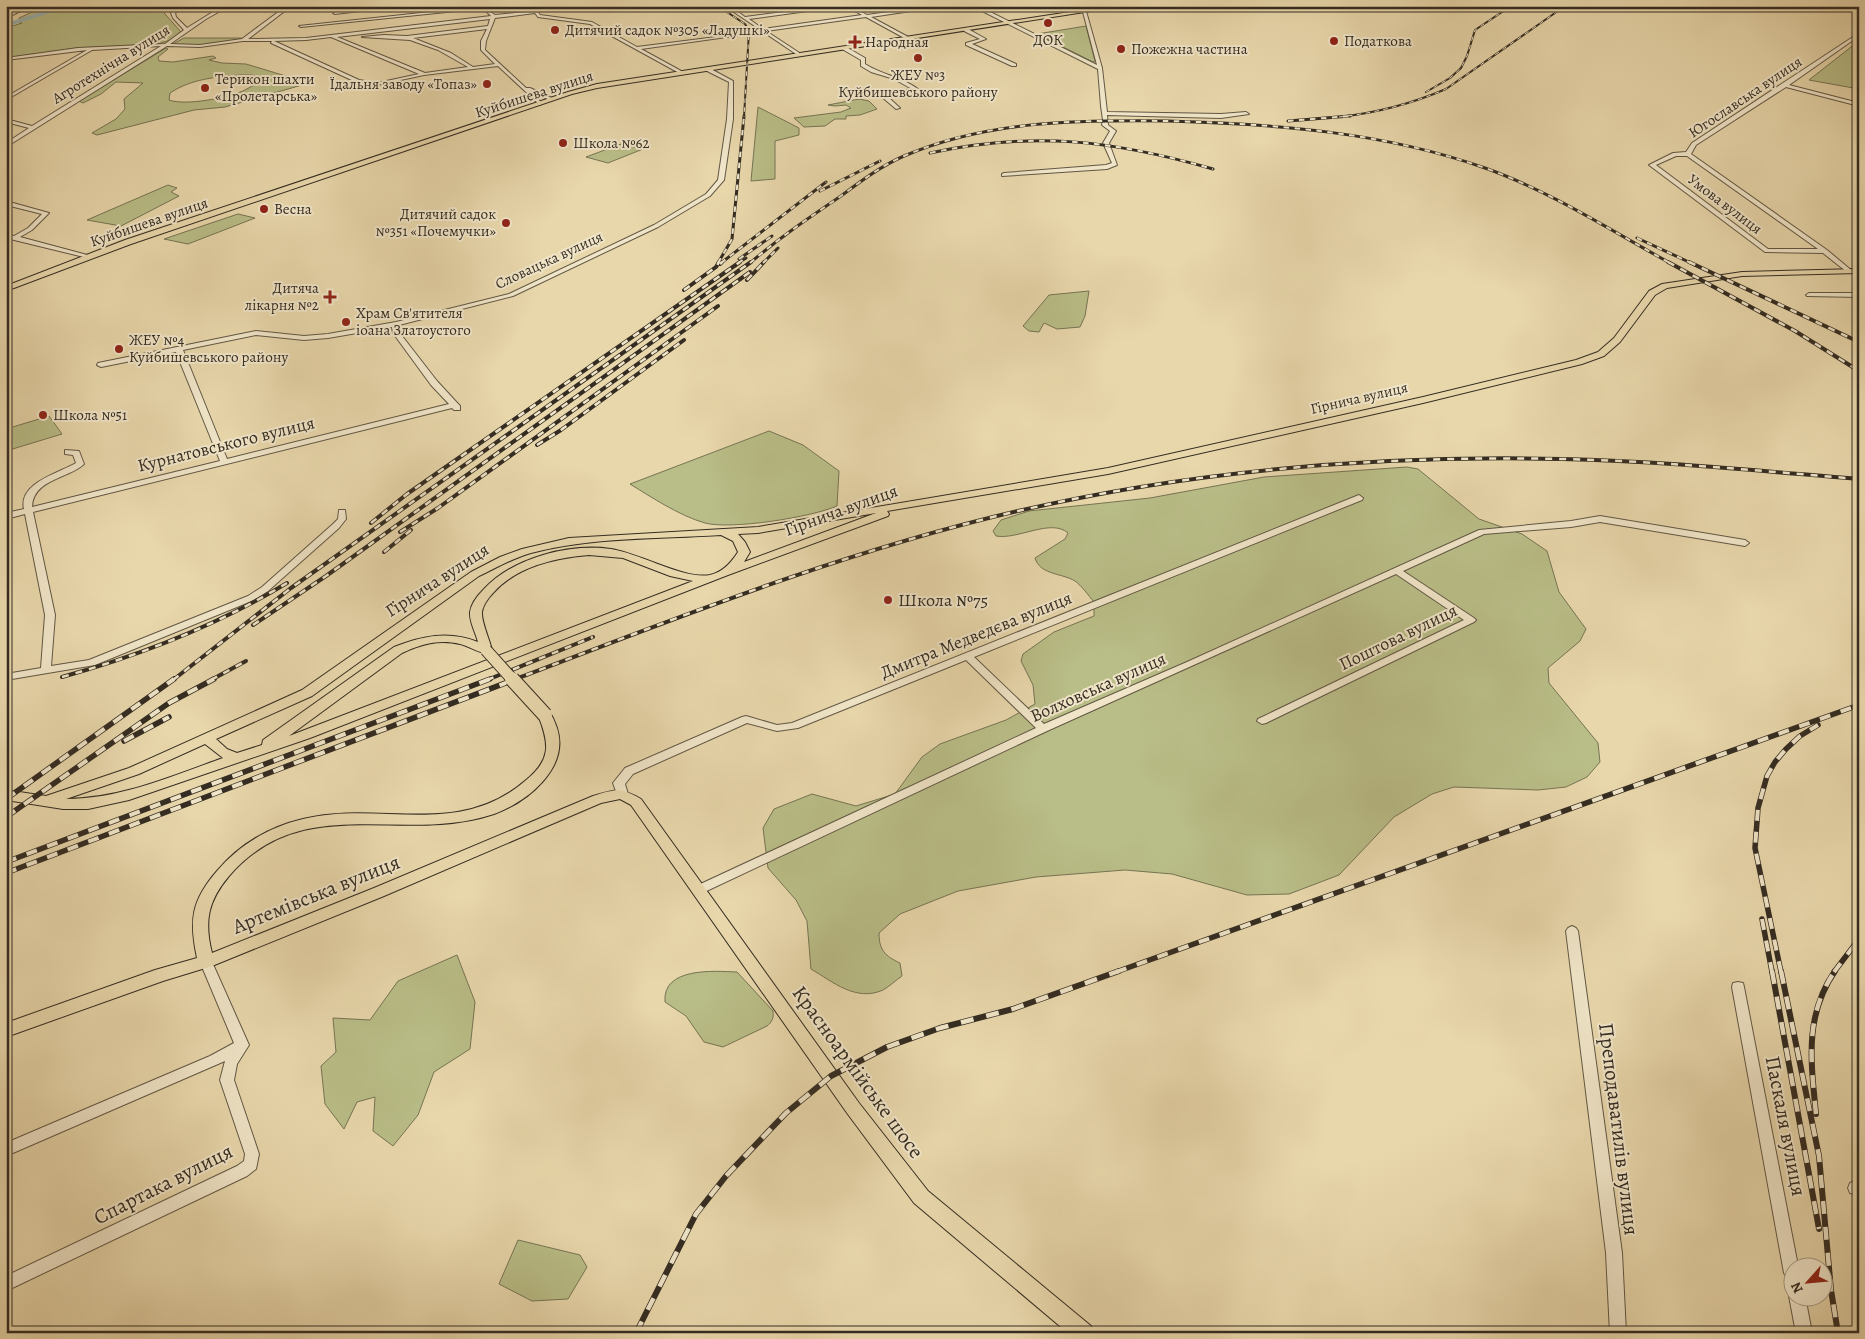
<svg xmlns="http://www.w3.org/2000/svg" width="1865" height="1339" font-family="Alegreya,serif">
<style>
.green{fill:#b9bd87;stroke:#767454;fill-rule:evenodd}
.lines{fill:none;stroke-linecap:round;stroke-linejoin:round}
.river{fill:#9ab7b3;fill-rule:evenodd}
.minor-casing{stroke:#615744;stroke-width:2}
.major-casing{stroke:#342c22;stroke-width:2}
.minor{fill:#f0e5c8;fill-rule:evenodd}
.major{fill:#e8d7ab;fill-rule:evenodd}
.rail-far4-casing{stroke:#342c22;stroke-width:2}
.rail-far3-casing{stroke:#342c22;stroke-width:3}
.rail-far2-casing{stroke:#342c22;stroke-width:4}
.rail-far1-casing{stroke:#342c22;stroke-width:5.5}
.rail-casing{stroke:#342c22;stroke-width:6}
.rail-far4{stroke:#f0e5c8;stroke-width:1;stroke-dasharray:4.5;stroke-linecap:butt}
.rail-far3{stroke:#f0e5c8;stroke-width:2;stroke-dasharray:5.5;stroke-linecap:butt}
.rail-far2{stroke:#f0e5c8;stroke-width:2.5;stroke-dasharray:7;stroke-linecap:butt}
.rail-far1{stroke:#f0e5c8;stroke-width:4;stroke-dasharray:11;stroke-linecap:butt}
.rail{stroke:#f0e5c8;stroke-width:4.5;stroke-dasharray:13;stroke-linecap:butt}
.major-bridge-far1-casing{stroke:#342c22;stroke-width:13;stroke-linecap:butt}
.major-bridge-casing{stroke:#342c22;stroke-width:16;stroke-linecap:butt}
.major-bridge-far1{stroke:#e8d7ab;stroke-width:11}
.major-bridge{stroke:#e8d7ab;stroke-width:14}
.poi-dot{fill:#8f2418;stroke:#f0e5c8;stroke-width:2}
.labels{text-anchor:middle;stroke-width:4;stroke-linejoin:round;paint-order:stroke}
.far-poi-label{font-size:15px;fill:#342c22;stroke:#f0e5c8;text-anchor:start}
.far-street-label{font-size:15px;fill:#342c22;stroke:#f0e5c8}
.street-label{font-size:18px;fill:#342c22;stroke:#f0e5c8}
.poi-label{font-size:18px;fill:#342c22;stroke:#f0e5c8;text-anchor:start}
.near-street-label{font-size:21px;fill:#342c22;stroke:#f0e5c8}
</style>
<rect width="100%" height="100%" fill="#e8d7ab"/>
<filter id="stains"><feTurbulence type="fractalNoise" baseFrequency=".004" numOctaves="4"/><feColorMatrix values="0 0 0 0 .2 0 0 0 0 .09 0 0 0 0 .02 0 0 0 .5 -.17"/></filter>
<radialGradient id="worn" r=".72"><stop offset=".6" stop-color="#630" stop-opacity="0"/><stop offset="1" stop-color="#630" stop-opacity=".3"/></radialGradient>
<g class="green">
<path d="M 56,6 L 158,6 L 181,32 L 171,40 L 158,44 L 77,48 L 6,58 L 6,28 L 22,23 L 19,23 L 19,18 L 32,12 Z"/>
<path d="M 1086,26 L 1095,61 L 1093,62 L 1037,34 Z"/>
<path d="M 184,38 L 242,38 L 243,39 L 203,45 L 171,45 Z"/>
<path d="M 1859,42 L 1859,89 L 1809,80 L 1851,47 Z"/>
<path d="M 166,48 L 168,49 L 158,57 L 159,61 L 173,62 L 213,56 L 216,58 L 209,60 L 222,63 L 246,64 L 309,83 L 225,107 L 194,110 L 97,135 L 92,133 L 116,119 L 125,109 L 124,99 L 143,83 L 116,82 L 101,94 L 83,103 L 79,101 ZM 240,75 L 252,75 L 261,79 L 260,82 C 254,85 249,88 243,91 C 226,98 186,106 169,100 L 170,93 C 191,79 215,77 240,75 Z"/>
<path d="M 859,99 L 869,101 L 877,109 L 860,115 L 846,116 L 846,119 L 835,119 L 825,126 L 804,127 L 794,118 L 841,112 L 851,108 L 846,105 L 835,106 L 828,105 Z"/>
<path d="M 758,107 L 799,128 L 799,135 L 775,141 L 775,179 L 751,181 Z"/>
<path d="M 621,144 L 643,149 L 608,163 L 586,157 Z"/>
<path d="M 168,185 L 177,188 L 171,192 L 179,196 L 121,226 L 87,220 Z"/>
<path d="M 238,214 L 255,218 L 188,244 L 164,239 Z"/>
<path d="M 1089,291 L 1085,316 L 1080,327 L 1057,329 L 1044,323 L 1039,332 L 1029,331 L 1023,326 L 1049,295 Z"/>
<path d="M 49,416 L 62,434 L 6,451 L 6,429 Z"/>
<path d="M 769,431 L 803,445 L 839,471 L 837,506 C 812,517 731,530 705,523 C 680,516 651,497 630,484 Z"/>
<path d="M 1407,467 L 1418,469 L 1479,519 L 1522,534 L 1547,551 L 1559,592 L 1586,629 L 1580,641 L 1548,668 L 1549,683 L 1598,743 L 1600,762 L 1587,777 L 1566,787 L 1538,790 L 1454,787 L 1432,794 L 1394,817 L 1339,875 L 1289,894 L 1247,895 L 1172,874 L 1125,870 L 1036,877 L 958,891 L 900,914 L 879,933 C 879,950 885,956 900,963 L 902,976 C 896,980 890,986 883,990 C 856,1002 833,982 811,969 L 807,921 L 796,900 L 768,868 L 763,828 L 774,809 L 812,794 L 856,806 L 895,794 L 922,757 L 940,744 L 1006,720 L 1035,704 L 1033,685 L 1021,661 L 1023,654 L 1054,632 L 1094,616 L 1094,602 C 1088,595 1082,586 1075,581 C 1062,573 1040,575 1035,558 L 1065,539 L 1068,533 C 1051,518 1018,540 996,536 L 993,531 L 1001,520 L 1029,511 L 1150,498 L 1264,477 Z"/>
<path d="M 457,955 L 475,1002 L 470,1049 L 434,1072 L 418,1115 L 393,1146 L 373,1131 L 375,1097 L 357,1102 L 344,1129 L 325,1104 L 321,1066 L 336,1052 L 333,1018 L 370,1020 L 398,981 Z"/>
<path d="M 737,972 L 773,1011 C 774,1018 772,1022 767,1026 L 723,1047 L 704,1042 L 686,1016 L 665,1002 C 662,967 714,971 737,972 Z"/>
<path d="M 518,1240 L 580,1255 L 587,1267 L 568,1299 L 532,1301 L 499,1284 Z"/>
</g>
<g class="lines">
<path class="river" d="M 61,6 L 72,6 L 6,27 L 6,23 Z"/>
<g class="minor-casing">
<g id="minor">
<path d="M 25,6 L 31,6 L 6,18 L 6,15 Z"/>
<path d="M 178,6 L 183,6 L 181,8 L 221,8 L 232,6 L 229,8 L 331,8 L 342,11 L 401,6 L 335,14 L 333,13 L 336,12 L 331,10 L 286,10 L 248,39 L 306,38 L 491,16 L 487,12 L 489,11 L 495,15 L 534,11 L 533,8 L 535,7 L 540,15 L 592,22 L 637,47 L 732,35 L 734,36 L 641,49 L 683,72 L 681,74 L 590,24 L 538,17 L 535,13 L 495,18 L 486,41 L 485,50 L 526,88 L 530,88 L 554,99 L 550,100 L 529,91 L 542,103 L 540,105 L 498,66 L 424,75 L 377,85 L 356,82 L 271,43 L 272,41 L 243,41 L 200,47 L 167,46 L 6,147 L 6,143 L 29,128 L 6,122 L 6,119 L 32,126 L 161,46 L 92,50 L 6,100 L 6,97 L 87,50 L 6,60 L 6,58 L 78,48 L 165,44 L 184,30 L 173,18 L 171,13 ZM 179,10 L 216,10 L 187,28 L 176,17 L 175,13 ZM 222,10 L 281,10 L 242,39 L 200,45 L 170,44 L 206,19 ZM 490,19 L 488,26 L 407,36 L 384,35 L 362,37 L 410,40 L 438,50 L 468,67 L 425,73 L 337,37 ZM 487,29 L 481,41 L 481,50 L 495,64 L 473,67 L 451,53 L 413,38 ZM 331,37 L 419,74 L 377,83 L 359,80 L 274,41 L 306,40 Z"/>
<path d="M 487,6 L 485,8 L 301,27 L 299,26 Z"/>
<path d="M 725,6 L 730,6 L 745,17 L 830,6 L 844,6 L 749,19 L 763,29 L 862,15 L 846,6 L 851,6 L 867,15 L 931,6 L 944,6 L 871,17 L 910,38 L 908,40 L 866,17 L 766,31 L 801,54 L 799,56 Z"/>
<path d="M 972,6 L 978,6 L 1097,65 L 1083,12 L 1086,11 L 1102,68 L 1107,112 L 1221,114 L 1246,112 L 1249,114 L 1221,118 L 1107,115 L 1108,125 L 1116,131 L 1109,143 L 1117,165 L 1107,169 L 1002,176 L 1002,174 L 1004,173 L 1106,165 L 1112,163 L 1103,143 L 1110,131 L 1102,125 L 1103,120 L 1101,106 L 1098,69 Z"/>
<path d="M 964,29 L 968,29 L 986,39 L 972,44 L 1016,64 L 1016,66 L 1012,66 L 966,45 L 966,43 L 980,39 L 964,31 Z"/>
<path d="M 1859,33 L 1859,36 L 1789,85 L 1859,103 L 1859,106 L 1786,87 L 1696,145 L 1691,154 L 1827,250 L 1851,270 L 1851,272 L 1847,272 L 1823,253 L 1765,252 L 1649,165 L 1673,153 L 1686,152 L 1692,143 ZM 1676,156 L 1687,156 L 1818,249 L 1768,249 L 1656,165 Z"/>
<path d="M 842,47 L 846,47 L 865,58 L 865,64 C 882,75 902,77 918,89 L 888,97 L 900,108 L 896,109 L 882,97 L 882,95 L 912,89 L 894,79 L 871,72 L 861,66 L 861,60 L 842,49 Z"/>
<path d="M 705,68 L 709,68 L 733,81 L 733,119 L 724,180 L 710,196 L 658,227 L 513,296 L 399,325 L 399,332 L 437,381 L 460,406 L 460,410 L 454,410 L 452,408 L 33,512 L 55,615 L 51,666 L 89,660 L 248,596 L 262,587 L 333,524 L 338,519 L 339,510 L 345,510 L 346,519 L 339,528 L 268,591 L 254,600 L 95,665 L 6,680 L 6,674 L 41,668 L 45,615 L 25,514 L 6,519 L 6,513 L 24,509 C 18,483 59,473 76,463 L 73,455 L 65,454 L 65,450 L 79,451 L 84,464 C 68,479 33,479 32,507 L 220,461 L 176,352 L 101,367 L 97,365 L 98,363 L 256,331 L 304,336 L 328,334 L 396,322 L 509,294 L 654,225 L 706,194 L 718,180 L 727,119 L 729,82 L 705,70 ZM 392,327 L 393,333 L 431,385 L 449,404 L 227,459 L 183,350 L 256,335 L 304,340 L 328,338 Z"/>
<path d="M 6,201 L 49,213 L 32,230 L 20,237 L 91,256 L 88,258 L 6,238 L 6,234 L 14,236 L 28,228 L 42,214 L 6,205 Z"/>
<path d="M 1809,293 L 1859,293 L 1859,297 L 1807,296 L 1806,295 Z"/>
<path d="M 1359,495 L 1363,498 L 1362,500 L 974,657 L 1044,724 L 1187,662 L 1479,530 L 1571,521 L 1600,516 L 1745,540 L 1749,543 L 1745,546 L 1600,522 L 1571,527 L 1484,534 L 1403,571 L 1474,618 L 1476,620 L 1474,622 L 1266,723 L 1262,724 L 1257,721 L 1258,719 L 1464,620 L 1396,574 L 1047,731 L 698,895 L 694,893 L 692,890 L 694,887 L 1036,728 L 966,660 L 798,728 L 777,731 L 747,723 L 633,774 L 625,784 L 628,794 L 626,797 L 618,797 L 613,783 L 625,768 L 742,717 L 746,716 L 777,725 L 792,723 Z"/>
<path d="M 1572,926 L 1576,928 L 1578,931 L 1622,1253 L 1626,1333 L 1610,1333 L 1606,1253 L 1566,931 L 1568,928 Z"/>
<path d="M 206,957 L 210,958 L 212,962 L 249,1045 L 237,1064 L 234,1080 L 259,1154 L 256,1169 L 247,1176 L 6,1291 L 6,1276 L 237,1166 L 244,1161 L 245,1154 L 220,1080 L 225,1061 L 6,1156 L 6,1143 L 210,1056 L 234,1043 L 200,962 L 202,958 Z"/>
<path d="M 1738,982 L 1743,983 L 1744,987 L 1798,1266 L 1792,1266 L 1792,1280 L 1787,1278 L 1784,1273 L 1732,987 L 1733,983 Z"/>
<path d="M 1855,1181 L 1859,1181 L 1859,1195 L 1850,1193 L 1848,1188 L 1850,1183 Z"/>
<path d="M 1792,1290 L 1792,1296 L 1805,1296 L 1812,1333 L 1796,1333 L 1789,1296 Z"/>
</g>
</g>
<g class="major-casing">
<g id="major">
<path d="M 1109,6 L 1123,6 L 597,88 L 572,94 L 131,244 L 6,291 L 6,286 L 125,240 L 568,92 L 597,84 Z"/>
<path d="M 1859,269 L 1859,273 L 1742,276 L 1667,288 L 1655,295 L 1620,342 L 1604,356 L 1582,364 L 1423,403 L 1108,474 L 887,511 L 889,514 L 888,516 L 728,575 L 310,738 L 129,800 L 88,809 L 63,809 L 6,800 L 6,790 L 46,796 L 129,768 L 302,690 L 471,572 L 500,557 L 522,549 L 569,538 L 758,527 L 1108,468 L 1423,397 L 1576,360 L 1598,352 L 1614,338 L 1649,291 L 1662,284 L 1742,272 ZM 876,513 L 744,562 L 750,552 L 745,542 L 738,534 L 758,533 ZM 721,535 L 733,541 L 738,552 C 731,563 723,572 710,575 C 685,580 639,553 611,549 C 568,543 513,558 484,589 C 478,595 471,604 470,612 C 469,621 476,634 478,642 C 449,630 421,636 394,647 L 263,740 L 262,745 L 237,753 L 227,749 L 216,739 L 312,696 L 479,576 C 496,568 513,558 531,553 C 592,537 658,539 721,535 ZM 589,555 L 623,558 L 670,576 L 693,581 L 289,736 L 402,653 C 421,644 439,639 460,644 C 470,646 480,655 490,653 L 492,650 C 490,641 481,621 482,612 C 483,605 489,597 494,592 C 518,566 555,558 589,555 ZM 205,744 L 223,758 C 172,776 120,799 66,799 L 139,774 Z"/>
<path d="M 545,711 C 553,713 554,721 557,728 C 570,768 527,802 494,814 C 402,845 303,790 229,876 C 208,901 204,921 212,953 L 374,888 L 593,796 C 616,789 620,787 641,799 L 859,1103 L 928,1191 L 1091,1326 L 1094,1333 L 1068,1333 L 914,1203 L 847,1113 L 631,805 L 620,799 L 601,803 L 384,896 L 212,966 L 163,981 L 6,1037 L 6,1023 L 155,970 L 197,958 C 189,921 191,901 217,871 C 239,845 269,827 303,819 C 380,800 457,839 525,781 C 551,760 550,745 538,715 Z"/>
</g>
</g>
<use href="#minor" class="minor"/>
<use href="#major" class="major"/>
<g class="rail-far4-casing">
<g id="rail-far4">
<path d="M 718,6 L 745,24 L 749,31 L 744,117"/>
<path d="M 1426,92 L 1450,78 L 1461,68 L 1467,56 L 1475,30 L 1511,6"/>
<path d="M 1339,117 C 1376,113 1411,104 1446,89 L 1565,6"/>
</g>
</g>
<g class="rail-far3-casing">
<g id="rail-far3">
<path d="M 1288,121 L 1350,116"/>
<path d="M 930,153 C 1034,131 1112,140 1213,169"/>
<path d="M 820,191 L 880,161"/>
<path d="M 1637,238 L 1691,263"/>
<path d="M 739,259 L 772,236"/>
<path d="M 718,263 L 732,239 L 744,116"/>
<path d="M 721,263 L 826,182"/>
<path d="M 738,263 L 746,258"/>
<path d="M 750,263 C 779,238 810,217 841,196 C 861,181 881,166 904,156 C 987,120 1079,120 1168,121 C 1276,124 1383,132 1485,168 C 1550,191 1610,230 1670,263"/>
<path d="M 763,263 L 778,248"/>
</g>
</g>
<g class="rail-far2-casing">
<g id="rail-far2">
<path d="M 1668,262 L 1795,331 L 1859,371"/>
<path d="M 1689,262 L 1859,342"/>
<path d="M 720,264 L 722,262"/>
<path d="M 747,280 L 764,262"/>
<path d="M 684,290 L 716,267 L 719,262"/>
<path d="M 537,445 L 561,430 L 684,340"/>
<path d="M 371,523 L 407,494 L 740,262"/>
<path d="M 400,532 L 438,508 L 718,306"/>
<path d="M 384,552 L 411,530"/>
<path d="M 253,625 L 326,576 L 750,272"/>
<path d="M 62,677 C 141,655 216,626 287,583"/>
<path d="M 173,680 L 291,588 L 751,262"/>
<path d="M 211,680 L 246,661"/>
<path d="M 487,680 L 593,637"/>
<path d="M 513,680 C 679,617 845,551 1018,511 C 1196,470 1380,455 1562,459 C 1661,461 1760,471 1859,479"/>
</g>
</g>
<g class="rail-far1-casing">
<g id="rail-far1">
<path d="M 124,741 L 169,717"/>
<path d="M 6,799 L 174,679"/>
<path d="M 6,817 L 169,703 L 214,679"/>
<path d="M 6,862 L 490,679"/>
<path d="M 6,873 L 516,679"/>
<path d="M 1762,919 L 1772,972"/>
<path d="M 1116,972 L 1859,705"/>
<path d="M 1781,972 L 1755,848 L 1758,808 L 1767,776 L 1775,762 L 1786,749 L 1800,736 L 1818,725"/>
<path d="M 1834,972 L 1859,939"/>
</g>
</g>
<g class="rail-casing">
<g id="rail">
<path d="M 1772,971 L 1819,1229"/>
<path d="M 1781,971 L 1819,1156 L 1831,1290 L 1838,1333"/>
<path d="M 1816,1114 C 1811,1062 1804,1016 1835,971"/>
<path d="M 636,1333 L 696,1214 L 726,1176 L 786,1113 L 831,1076 L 887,1047 L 940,1028 L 1013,1009 L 1119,971"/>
</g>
</g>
<use href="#rail-far4" class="rail-far4"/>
<use href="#rail-far3" class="rail-far3"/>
<use href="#rail-far2" class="rail-far2"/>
<use href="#rail-far1" class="rail-far1"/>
<use href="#rail" class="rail"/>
<g class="major-bridge-far1-casing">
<path id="major-bridge-far1" d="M 486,650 L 513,680"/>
</g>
<g class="major-bridge-casing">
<path id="major-bridge" d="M 512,679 L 545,715"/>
</g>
<use href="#major-bridge-far1" class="major-bridge-far1"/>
<use href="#major-bridge" class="major-bridge"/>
</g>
<g class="poi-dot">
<circle cx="1048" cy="23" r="5"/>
<circle cx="555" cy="30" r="5"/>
<circle cx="1334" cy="41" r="5"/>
<path d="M852.5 34.5h5v5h5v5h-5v5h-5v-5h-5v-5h5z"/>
<circle cx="1121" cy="49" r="5"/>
<circle cx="918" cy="58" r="5"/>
<circle cx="487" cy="84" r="5"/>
<circle cx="205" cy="88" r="5"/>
<circle cx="563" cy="143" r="5"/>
<circle cx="264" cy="209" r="5"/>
<circle cx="506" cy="223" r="5"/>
<path d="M327.5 289.5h5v5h5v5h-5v5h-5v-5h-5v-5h5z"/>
<circle cx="346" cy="322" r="5"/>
<circle cx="119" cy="349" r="5"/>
<circle cx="43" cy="415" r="5"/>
<circle cx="888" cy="600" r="5"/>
</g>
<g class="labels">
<g class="far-poi-label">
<text x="565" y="35">Дитячий садок №305 «Ладушкі»</text>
<text x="1048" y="45" text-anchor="middle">ДОК</text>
<text x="1344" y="46">Податкова</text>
<text x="865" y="47">Народная</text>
<text x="1131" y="54">Пожежна частина</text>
<text x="918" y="80" text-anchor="middle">ЖЕУ №3<tspan x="918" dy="17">Куйбишевського району</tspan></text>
<text x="215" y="84">Терикон шахти<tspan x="215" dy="17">«Пролетарська»</tspan></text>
<text x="477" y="89" text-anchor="end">Їдальня заводу «Топаз»</text>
<text x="573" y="148">Школа №62</text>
<text x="274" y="214">Весна</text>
<text x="496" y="219" text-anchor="end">Дитячий садок<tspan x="496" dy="17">№351 «Почемучки»</tspan></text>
<text x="319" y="293" text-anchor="end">Дитяча<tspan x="319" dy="17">лікарня №2</tspan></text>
<text x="356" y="318">Храм Св'ятителя<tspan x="356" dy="17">іоана Златоустого</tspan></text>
<text x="129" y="345">ЖЕУ №4<tspan x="129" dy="17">Куйбишевського району</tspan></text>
<text x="53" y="420">Школа №51</text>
</g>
<g class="far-street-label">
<text transform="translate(111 64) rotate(-32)" y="5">Агротехнічна вулиця</text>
<text transform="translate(534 94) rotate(-18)" y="5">Куйбишева вулиця</text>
<text transform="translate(1745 97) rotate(-34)" y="5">Югославська вулиця</text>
<text transform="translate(1725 204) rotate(37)" y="5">Умова вулиця</text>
<text transform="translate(149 222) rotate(-19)" y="5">Куйбишева вулиця</text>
<text transform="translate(549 260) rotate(-25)" y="5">Словацька вулиця</text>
<text transform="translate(1359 398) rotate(-13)" y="5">Гірнича вулиця</text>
</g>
<g class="street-label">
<text transform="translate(226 444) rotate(-14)" y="6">Курнатовського вулиця</text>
<text transform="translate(841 510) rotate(-20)" y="6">Гірнича вулиця</text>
<text transform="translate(437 580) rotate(-33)" y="6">Гірнича вулиця</text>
<text transform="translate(976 635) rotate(-22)" y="6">Дмитра Медведєва вулиця</text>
<text transform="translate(1398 637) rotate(-26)" y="6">Поштова вулиця</text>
<text transform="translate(1098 687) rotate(-24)" y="6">Волховська вулиця</text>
</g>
<g class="poi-label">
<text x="898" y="606">Школа №75</text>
</g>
<g class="near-street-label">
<text transform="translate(316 894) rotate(-22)" y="7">Артемівська вулиця</text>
<text transform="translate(858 1072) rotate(54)" y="7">Красноармійське шосе</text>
<text transform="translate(1786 1126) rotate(79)" y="7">Паскаля вулиця</text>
<text transform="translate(1619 1129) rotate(83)" y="7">Преподаватилів вулиця</text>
<text transform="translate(163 1184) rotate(-27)" y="7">Спартака вулиця</text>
</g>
</g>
<rect width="1865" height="1339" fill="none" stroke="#e8d7ab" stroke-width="25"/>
<rect x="8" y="8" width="1850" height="1324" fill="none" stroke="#342c22" stroke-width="2.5"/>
<rect x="12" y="12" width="1840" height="1314" fill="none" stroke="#342c22"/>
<g transform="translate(1808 1282) rotate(243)"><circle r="24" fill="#f0e5c8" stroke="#a59b86"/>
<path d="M0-4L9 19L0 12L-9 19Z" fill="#8f2418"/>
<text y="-8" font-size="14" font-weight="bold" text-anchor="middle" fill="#342c22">N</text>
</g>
<rect width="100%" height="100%" filter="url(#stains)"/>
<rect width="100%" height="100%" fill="url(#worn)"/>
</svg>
